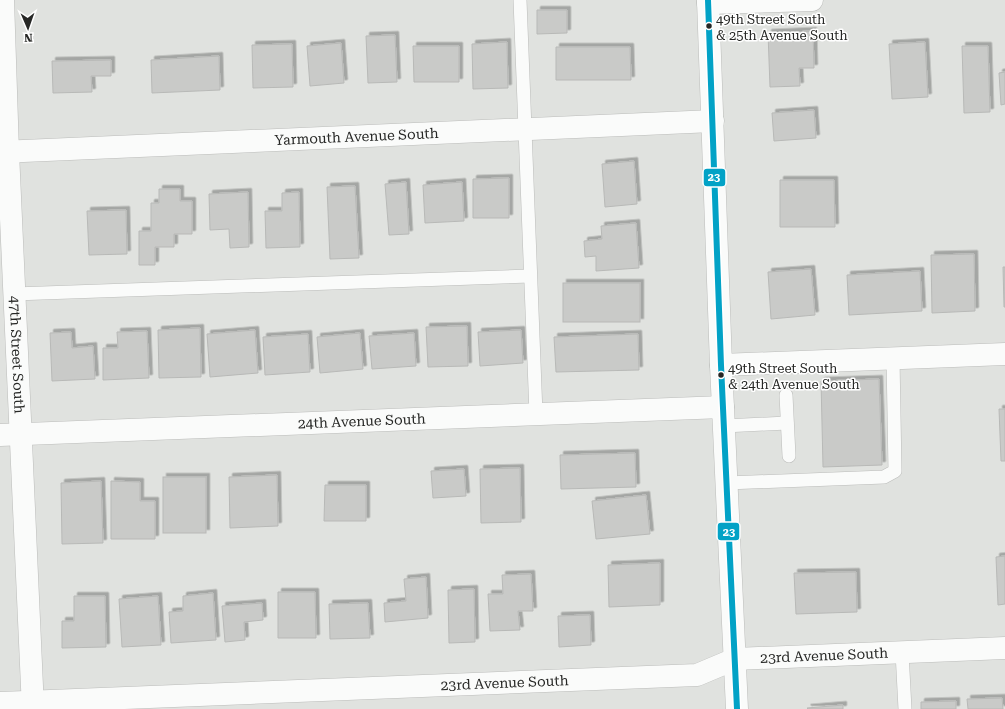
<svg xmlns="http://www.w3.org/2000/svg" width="1005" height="709" font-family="'Roboto Serif',serif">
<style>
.building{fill:#c9cac8;stroke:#b8b9b7;filter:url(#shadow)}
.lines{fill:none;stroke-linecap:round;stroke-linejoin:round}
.service-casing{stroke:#bbbcba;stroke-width:14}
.minor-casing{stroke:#bbbcba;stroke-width:23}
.tertiary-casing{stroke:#bbbcba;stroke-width:23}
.service{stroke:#fafbfa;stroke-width:13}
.minor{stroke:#fafbfa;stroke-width:22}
.tertiary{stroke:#fafbfa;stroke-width:22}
.bus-1-casing{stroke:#fff;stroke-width:9}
.bus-1{stroke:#02a2c6;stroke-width:6}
.bus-dot{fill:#262725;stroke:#fff;stroke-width:1.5}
.labels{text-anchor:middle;stroke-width:3;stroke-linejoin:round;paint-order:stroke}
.bus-label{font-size:13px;fill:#262725;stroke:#fff;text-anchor:start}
.street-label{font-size:14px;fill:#262725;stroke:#fff}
.line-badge{stroke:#fff;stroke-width:1.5}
.badge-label{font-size:11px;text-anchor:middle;font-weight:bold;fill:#fff}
</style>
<defs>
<filter id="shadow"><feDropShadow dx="3.5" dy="-3.5" stdDeviation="0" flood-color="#0004"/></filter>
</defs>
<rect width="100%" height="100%" fill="#e0e2df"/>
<g class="building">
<path d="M 537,10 L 567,10 L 567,33 L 537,34 Z"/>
<path d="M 813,31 L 814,68 L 799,68 L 800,86 L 770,87 L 768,33 Z"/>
<path d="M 395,35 L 397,82 L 368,83 L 366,36 Z"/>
<path d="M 507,42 L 508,88 L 473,89 L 472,44 Z"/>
<path d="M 925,42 L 928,97 L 892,99 L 889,44 Z"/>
<path d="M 341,43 L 344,83 L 310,86 L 307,46 Z"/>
<path d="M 292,44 L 293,87 L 253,88 L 252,45 Z"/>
<path d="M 413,46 L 459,46 L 459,82 L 414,82 Z"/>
<path d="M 962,46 L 988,46 L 990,112 L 964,113 Z"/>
<path d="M 556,47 L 630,47 L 631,80 L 556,80 Z"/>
<path d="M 219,56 L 220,90 L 152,93 L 151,60 Z"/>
<path d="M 111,60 L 111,76 L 91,76 L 92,92 L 53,93 L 52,61 Z"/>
<path d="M 1005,72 L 1005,104 L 1001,105 L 999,73 Z"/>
<path d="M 814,110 L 816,138 L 774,141 L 772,113 Z"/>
<path d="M 634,161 L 637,204 L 605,207 L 602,164 Z"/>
<path d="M 509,178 L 509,218 L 473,218 L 473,179 Z"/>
<path d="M 780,180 L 834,180 L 835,227 L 780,227 Z"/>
<path d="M 406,182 L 409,234 L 389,235 L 385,184 Z"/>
<path d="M 462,182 L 464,221 L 425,223 L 423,185 Z"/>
<path d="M 355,186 L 359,258 L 330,259 L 327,187 Z"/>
<path d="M 159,189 L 180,189 L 180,201 L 192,201 L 192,234 L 174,234 L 174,247 L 155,247 L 155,265 L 139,265 L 139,231 L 151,231 L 151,203 L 159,203 Z"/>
<path d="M 248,192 L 249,247 L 230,248 L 229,229 L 210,230 L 209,194 Z"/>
<path d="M 299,192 L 300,247 L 266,248 L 265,211 L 282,211 L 282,193 Z"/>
<path d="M 126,210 L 127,254 L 89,255 L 87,211 Z"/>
<path d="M 636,223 L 639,268 L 596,271 L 596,256 L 585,257 L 584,241 L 602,239 L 601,226 Z"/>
<path d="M 974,254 L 975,311 L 932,313 L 931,255 Z"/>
<path d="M 1003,267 L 1005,267 L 1005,307 L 1004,307 Z"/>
<path d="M 811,269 L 815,315 L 771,319 L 768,272 Z"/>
<path d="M 920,271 L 922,311 L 849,315 L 847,275 Z"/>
<rect x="563" y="283" width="77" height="39"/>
<path d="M 467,326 L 468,366 L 428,367 L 426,327 Z"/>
<path d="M 200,328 L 201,377 L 159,378 L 158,330 Z"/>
<path d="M 255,330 L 258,373 L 210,377 L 207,334 Z"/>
<path d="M 521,330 L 523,363 L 480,366 L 478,332 Z"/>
<path d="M 147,331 L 149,378 L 103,380 L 103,348 L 118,348 L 117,332 Z"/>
<path d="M 71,332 L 72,348 L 93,346 L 95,379 L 52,381 L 50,333 Z"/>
<path d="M 360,333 L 363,369 L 320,373 L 317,337 Z"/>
<path d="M 414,333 L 416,366 L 372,369 L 369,336 Z"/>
<path d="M 308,334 L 310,372 L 265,375 L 263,337 Z"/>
<path d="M 638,334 L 639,370 L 556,372 L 554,337 Z"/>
<path d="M 879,379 L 882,465 L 823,467 L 821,381 Z"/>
<path d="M 999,409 L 1005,409 L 1005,461 L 1001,461 Z"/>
<path d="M 635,453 L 636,487 L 561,489 L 560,455 Z"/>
<path d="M 520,468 L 521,522 L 481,523 L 480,469 Z"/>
<path d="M 464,469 L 466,496 L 433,498 L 431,471 Z"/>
<path d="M 277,475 L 278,526 L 230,528 L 229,477 Z"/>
<rect x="163" y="477" width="43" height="56"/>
<path d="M 101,481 L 103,543 L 62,544 L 61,483 Z"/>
<path d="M 111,481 L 140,482 L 140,501 L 155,501 L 155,539 L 111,539 Z"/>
<path d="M 325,485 L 366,485 L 366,521 L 324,521 Z"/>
<path d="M 646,495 L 650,534 L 596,539 L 592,501 Z"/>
<path d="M 1005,556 L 1005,604 L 998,605 L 996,557 Z"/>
<path d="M 660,563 L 660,605 L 609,607 L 608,565 Z"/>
<path d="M 856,572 L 857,612 L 796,614 L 794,573 Z"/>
<path d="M 531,574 L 533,611 L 518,611 L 520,630 L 490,631 L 488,594 L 503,594 L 502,575 Z"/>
<path d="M 426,577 L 428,618 L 385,622 L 384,603 L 406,601 L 404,579 Z"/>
<path d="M 474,589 L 475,642 L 449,643 L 448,590 Z"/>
<path d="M 278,592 L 315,592 L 316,638 L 278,638 Z"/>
<path d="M 213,593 L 216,640 L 171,643 L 169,612 L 183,611 L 183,596 Z"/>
<path d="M 74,596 L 105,596 L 106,647 L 62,648 L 62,621 L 74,621 Z"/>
<path d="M 158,596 L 161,645 L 122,647 L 119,599 Z"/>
<path d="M 262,603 L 263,620 L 244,622 L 245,640 L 225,642 L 222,606 Z"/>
<path d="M 368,603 L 370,638 L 330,639 L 329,604 Z"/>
<path d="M 590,615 L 591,645 L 559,647 L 558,616 Z"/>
<path d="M 1002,698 L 1003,709 L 968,709 L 967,699 Z"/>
<path d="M 956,701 L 956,709 L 921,709 L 921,702 Z"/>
<path d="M 843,705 L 843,709 L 808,709 L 807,708 Z"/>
</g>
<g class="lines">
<g class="service-casing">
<g id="service">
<path d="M 520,0 L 536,414"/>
<path d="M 14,294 L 530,276"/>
<path d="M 786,395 L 789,456"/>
<path d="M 724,426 L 787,423"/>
<path d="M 727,483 L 884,477 L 895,471 L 893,358"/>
<path d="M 902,652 L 905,709"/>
</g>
</g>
<g class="minor-casing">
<g id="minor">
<path id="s1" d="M 3,0 L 8,152 L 33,709"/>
<path d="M 708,3 L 812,0"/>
<path id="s2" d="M 0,152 L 713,121"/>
<path d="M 721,365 L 1005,354"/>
<path id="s3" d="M 0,435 L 723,407"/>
<path id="s4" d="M 0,703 L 697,675 L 735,659 L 1005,648"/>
</g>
</g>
<g class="tertiary-casing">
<path id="tertiary" d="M 708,0 L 721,365 L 737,709"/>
</g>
<use href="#service" class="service"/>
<use href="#minor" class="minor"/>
<use href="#tertiary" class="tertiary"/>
<g class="bus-1-casing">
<path id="bus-1" d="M 708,0 L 721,365 L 737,709"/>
</g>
<use href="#bus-1" class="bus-1"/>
</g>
<g class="bus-dot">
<circle cx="709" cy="26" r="3.5"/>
<circle cx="721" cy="375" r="3.5"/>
</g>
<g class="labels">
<g class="bus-label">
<text x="716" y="24">49th Street South<tspan x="716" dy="16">&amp; 25th Avenue South</tspan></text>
<text x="728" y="373">49th Street South<tspan x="728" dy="16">&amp; 24th Avenue South</tspan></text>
</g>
<g class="street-label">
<text dy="5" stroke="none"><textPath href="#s2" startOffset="357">Yarmouth Avenue South</textPath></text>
<text dy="5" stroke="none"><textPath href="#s1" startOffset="355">47th Street South</textPath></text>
<text dy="5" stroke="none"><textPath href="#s3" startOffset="362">24th Avenue South</textPath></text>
<text dy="5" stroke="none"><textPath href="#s4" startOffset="828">23rd Avenue South</textPath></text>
<text dy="5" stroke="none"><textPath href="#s4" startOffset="505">23rd Avenue South</textPath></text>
</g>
</g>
<g class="line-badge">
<rect x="703" y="168" width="23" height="19" rx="4" fill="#02a2c6"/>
<rect x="717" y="522" width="23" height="19" rx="4" fill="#02a2c6"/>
</g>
<g class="badge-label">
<text x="714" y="181">23</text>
<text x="729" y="536">23</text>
</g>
<g transform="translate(28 28) rotate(178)" stroke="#ffffff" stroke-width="3" paint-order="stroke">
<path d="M0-3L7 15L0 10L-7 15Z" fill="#262725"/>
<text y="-6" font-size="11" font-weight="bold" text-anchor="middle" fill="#262725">N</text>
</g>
</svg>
